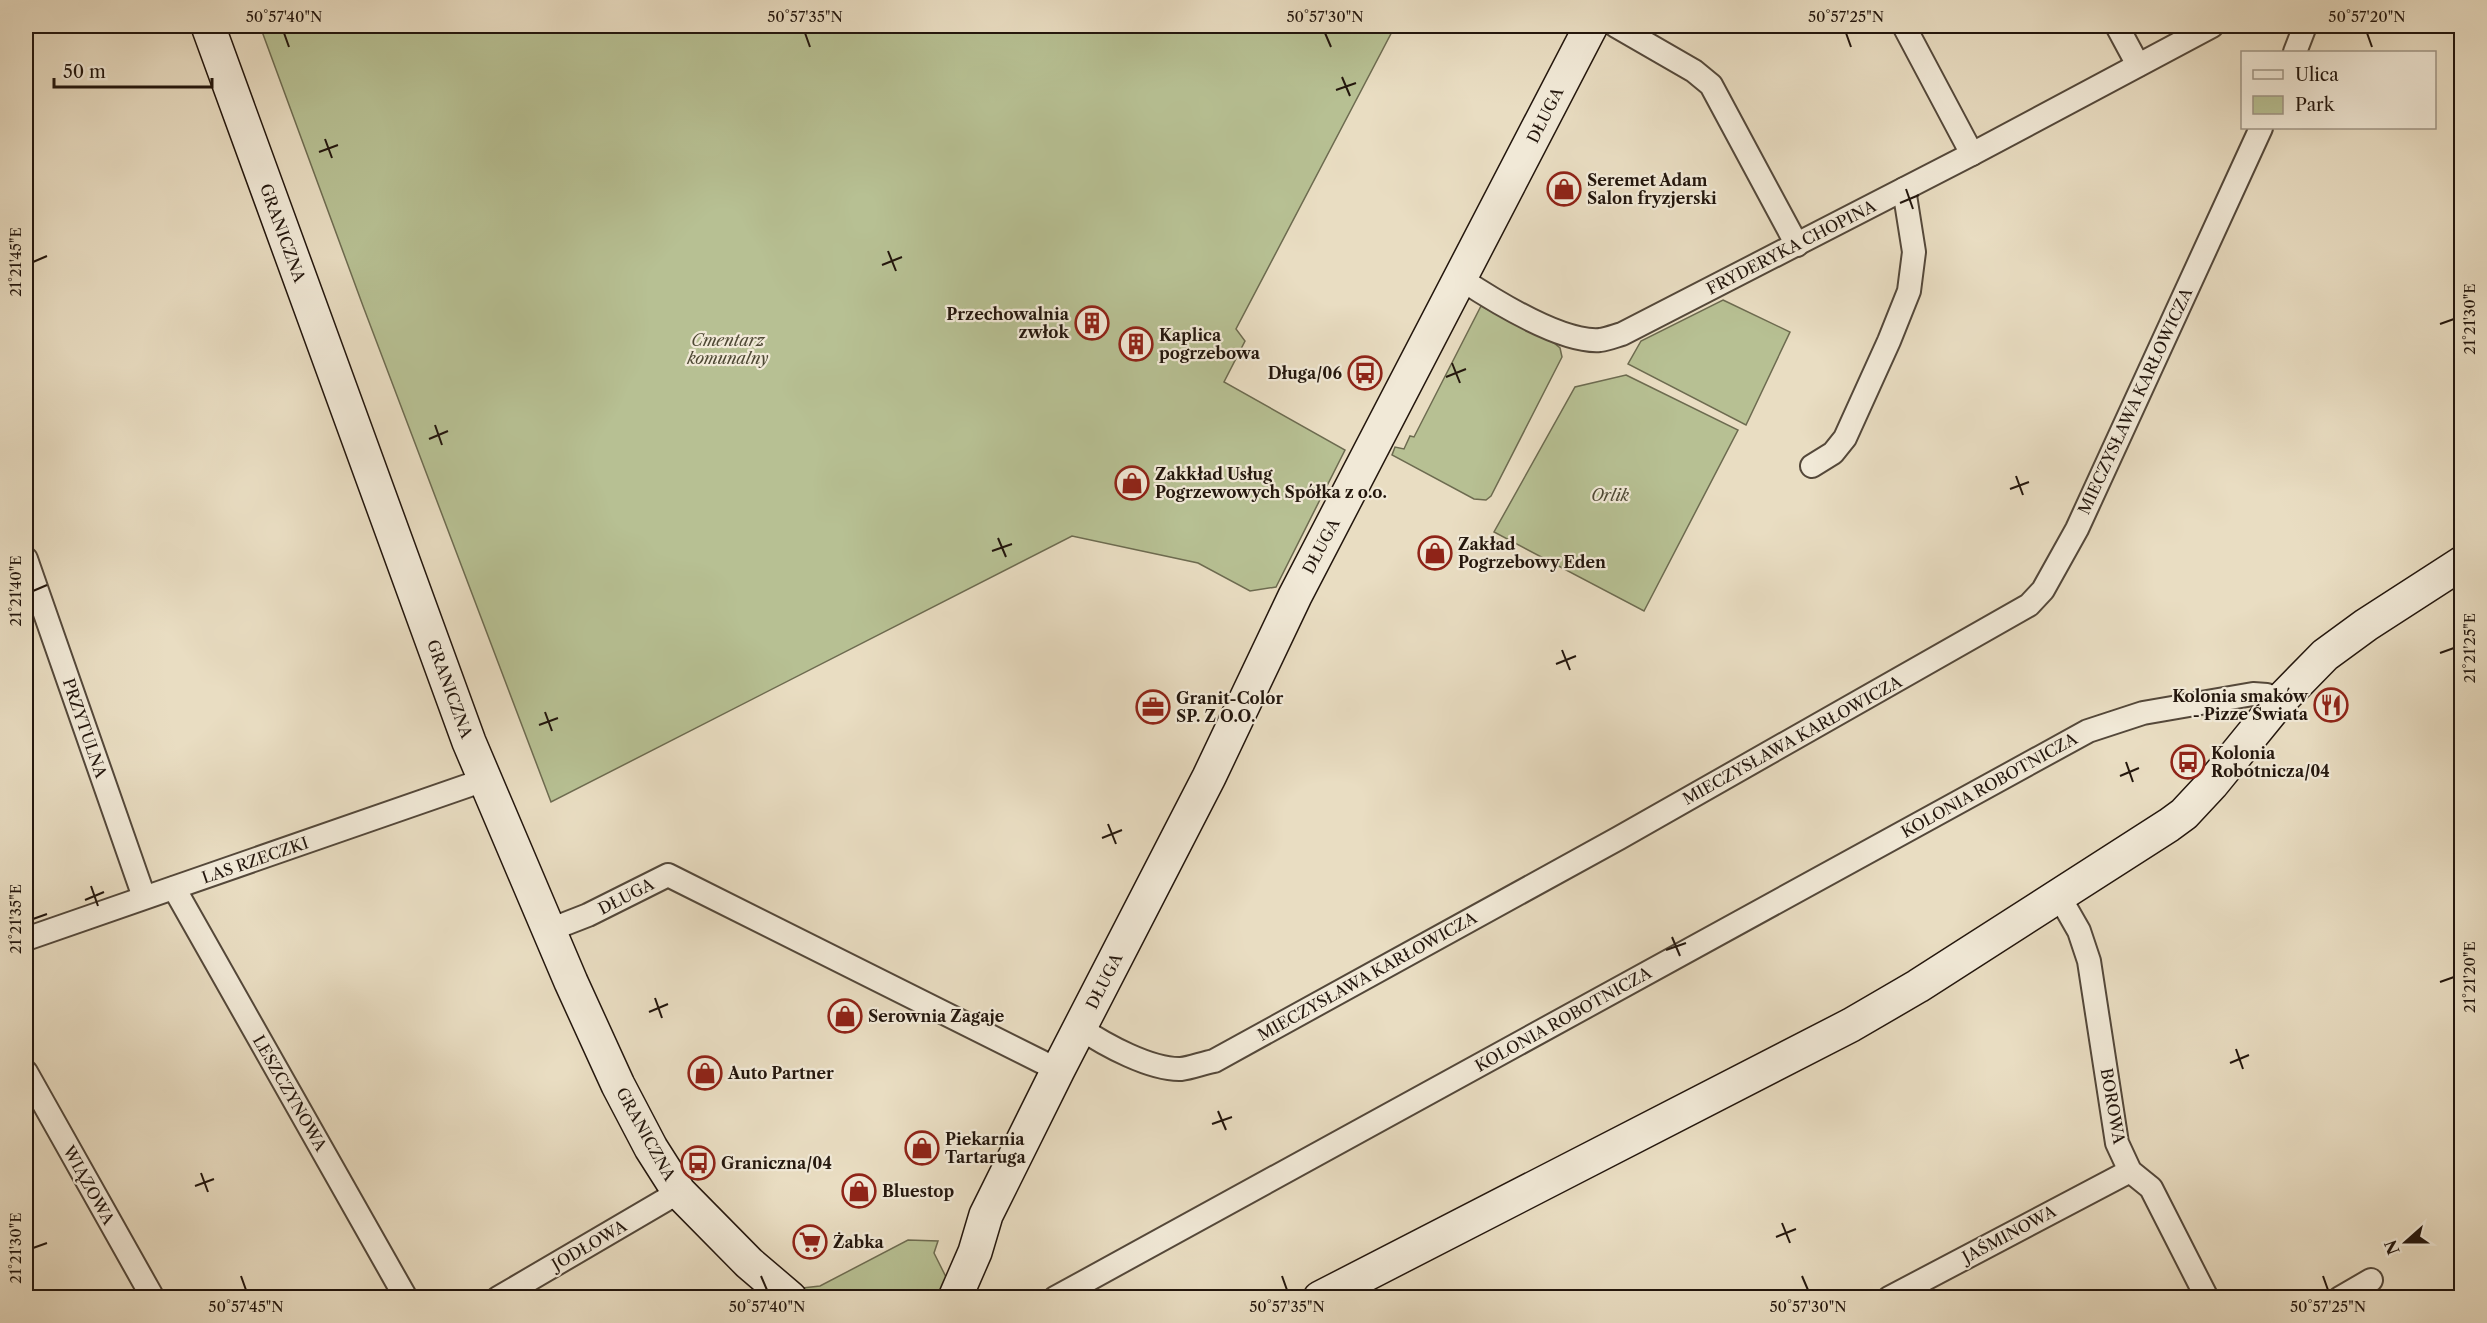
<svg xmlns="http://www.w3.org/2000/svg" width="2487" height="1323" font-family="'Libre Caslon Text',serif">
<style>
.green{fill:#b7c093;stroke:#6d6b50;stroke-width:1.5}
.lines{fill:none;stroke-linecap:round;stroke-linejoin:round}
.street-casing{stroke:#54483a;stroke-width:26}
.secondary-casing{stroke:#23160d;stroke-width:36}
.street{stroke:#f1e9d7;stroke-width:22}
.secondary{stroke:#f1e9d7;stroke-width:33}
.ticks{fill:none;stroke:#23160d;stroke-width:2}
.labels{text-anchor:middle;stroke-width:4.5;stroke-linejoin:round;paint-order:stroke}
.street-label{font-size:16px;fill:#23160d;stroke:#f1e9d7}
.poi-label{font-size:16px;font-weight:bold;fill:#23160d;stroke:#f1e9d7;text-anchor:start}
.park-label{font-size:16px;font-style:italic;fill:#4f4935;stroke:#f1e9d7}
.neatline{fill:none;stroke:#23160d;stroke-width:2}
.ticks-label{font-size:15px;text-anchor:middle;fill:#23160d}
</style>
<rect width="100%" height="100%" fill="#e9ddc2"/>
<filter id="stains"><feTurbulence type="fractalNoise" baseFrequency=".00333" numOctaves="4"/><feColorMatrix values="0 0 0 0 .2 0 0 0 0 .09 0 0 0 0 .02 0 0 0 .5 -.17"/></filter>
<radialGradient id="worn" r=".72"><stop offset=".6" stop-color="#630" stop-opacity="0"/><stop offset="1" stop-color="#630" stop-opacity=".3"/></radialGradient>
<g class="green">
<path d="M 260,26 L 1395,26 L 1236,329 L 1245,341 L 1224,382 L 1345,450 L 1276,587 L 1250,591 L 1198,563 L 1072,536 L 551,802 L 363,306 Z"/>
<path d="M 1723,300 L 1790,332 L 1746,425 L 1628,364 L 1641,341 Z"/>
<path d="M 1481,306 L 1554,343 L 1560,348 L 1562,357 L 1491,496 L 1486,500 L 1474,499 L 1392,455 L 1395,447 L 1404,449 L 1410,436 L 1414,437 Z"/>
<path d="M 1626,375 L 1738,430 L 1644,611 L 1494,532 L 1575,387 Z"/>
<path d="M 908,1240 L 938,1241 L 934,1253 L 947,1279 L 940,1297 L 815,1297 L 802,1288 L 820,1286 Z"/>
</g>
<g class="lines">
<g class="street-casing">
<g id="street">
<path d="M 1616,26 L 1694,71 L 1711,85 L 1797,245"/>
<path d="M 1904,26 L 1972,154"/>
<path d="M 2117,26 L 2138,65"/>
<path d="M 2295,52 L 2305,26"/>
<path d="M 1461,279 C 1493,300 1561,343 1600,340 C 1607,339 1615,336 1622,334 L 1972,154 L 2212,26"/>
<path d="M 1812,466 L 1833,453 L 1845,438 L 1889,341 L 1909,291 L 1914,252 L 1904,189"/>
<path d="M 26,559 L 144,897"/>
<path d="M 174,888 L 406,1298"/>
<path d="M 2059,896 L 2079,931 L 2089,961 L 2117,1143 L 2130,1171 L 2151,1188 L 2207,1298"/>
<path d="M 547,931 L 588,915 L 668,875 L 1058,1070"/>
<path d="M 26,939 L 484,780"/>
<path d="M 1080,1028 C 1105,1045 1151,1070 1181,1069 C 1191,1068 1203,1063 1214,1061 L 1619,838 L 2029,605 L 2043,590 L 2077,529 L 2261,128"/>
<path d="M 26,1072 L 153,1298"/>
<path d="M 498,1298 L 679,1192"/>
<path d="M 1055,1298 L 2088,731 L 2143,713 L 2253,694 L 2267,695 L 2278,703"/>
<path d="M 1889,1298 L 2130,1171"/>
<path d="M 2340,1298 L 2371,1280"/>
</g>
</g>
<g class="secondary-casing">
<g id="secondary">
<path d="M 208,26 L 469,742 L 571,982 L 618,1085 L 651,1148 L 679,1192 L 749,1263 L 790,1298"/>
<path d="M 955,1298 L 975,1252 L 986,1215 L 1058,1070 L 1209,777 L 1295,596 L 1591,26"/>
<path d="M 1320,1298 L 1851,1025 L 1918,986 L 2169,825 L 2184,814 L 2212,784 L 2278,703 L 2325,655 L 2366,625 L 2462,563"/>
</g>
</g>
<use href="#street" class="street"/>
<use href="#secondary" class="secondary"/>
</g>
<path class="ticks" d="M 284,33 L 289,47M 805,33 L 810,47M 1325,33 L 1331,47M 1846,33 L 1851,47M 2367,33 L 2372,47M 1342,77 L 1350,96M 1336,90 L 1356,83M 325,139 L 332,158M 319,152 L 338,145M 1906,189 L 1913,209M 1900,203 L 1919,195M 888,251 L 896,271M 33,262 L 47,256M 882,265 L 902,257M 2440,324 L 2454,319M 1452,363 L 1460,383M 1446,377 L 1466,369M 435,425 L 442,445M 429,439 L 448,431M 2016,476 L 2023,495M 2010,489 L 2029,482M 998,538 L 1006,557M 992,551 L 1012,544M 33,591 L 47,585M 1562,650 L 1570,670M 2440,653 L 2454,648M 1556,664 L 1576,656M 545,712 L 552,731M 539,725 L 558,718M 2126,762 L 2133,782M 2120,776 L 2139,768M 1108,824 L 1116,844M 1102,838 L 1122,830M 91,886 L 98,906M 85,900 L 104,892M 33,919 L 47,914M 1672,937 L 1680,956M 1666,950 L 1686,943M 2440,982 L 2454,977M 655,998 L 662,1018M 649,1012 L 668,1004M 2236,1049 L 2243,1069M 2230,1063 L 2249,1055M 1218,1111 L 1226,1130M 1212,1124 L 1232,1117M 201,1173 L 208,1192M 195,1186 L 214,1179M 1782,1223 L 1790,1243M 1776,1237 L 1796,1229M 33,1248 L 47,1243M 241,1276 L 246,1290M 761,1276 L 767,1290M 1282,1276 L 1287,1290M 1802,1276 L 1808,1290M 2323,1276 L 2328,1290"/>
<defs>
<g id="shop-ring" transform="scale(1.725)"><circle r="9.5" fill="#f1e9d7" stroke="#8f2418" stroke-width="1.5"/><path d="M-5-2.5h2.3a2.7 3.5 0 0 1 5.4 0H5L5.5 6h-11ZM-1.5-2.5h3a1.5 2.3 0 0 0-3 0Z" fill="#8f2418"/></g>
<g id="building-ring" transform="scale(1.725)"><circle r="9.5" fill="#f1e9d7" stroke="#8f2418" stroke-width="1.5"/><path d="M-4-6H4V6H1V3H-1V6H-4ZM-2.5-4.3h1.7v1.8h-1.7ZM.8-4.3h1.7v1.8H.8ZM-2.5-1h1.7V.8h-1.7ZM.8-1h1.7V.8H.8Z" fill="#8f2418"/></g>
<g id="bus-ring" transform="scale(1.725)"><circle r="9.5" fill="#f1e9d7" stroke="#8f2418" stroke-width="1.5"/><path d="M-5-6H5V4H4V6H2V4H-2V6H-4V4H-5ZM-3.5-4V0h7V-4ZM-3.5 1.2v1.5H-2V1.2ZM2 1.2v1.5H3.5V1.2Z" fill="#8f2418"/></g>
<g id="restaurant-ring" transform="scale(1.725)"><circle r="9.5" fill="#f1e9d7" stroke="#8f2418" stroke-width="1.5"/><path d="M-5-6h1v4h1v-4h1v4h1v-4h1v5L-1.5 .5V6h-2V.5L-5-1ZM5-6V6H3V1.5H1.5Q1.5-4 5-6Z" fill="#8f2418"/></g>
<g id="office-ring" transform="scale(1.725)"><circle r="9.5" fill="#f1e9d7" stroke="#8f2418" stroke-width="1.5"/><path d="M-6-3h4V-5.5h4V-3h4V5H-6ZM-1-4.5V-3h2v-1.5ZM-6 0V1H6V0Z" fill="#8f2418"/></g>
<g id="supermarket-ring" transform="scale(1.725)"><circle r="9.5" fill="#f1e9d7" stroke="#8f2418" stroke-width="1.5"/><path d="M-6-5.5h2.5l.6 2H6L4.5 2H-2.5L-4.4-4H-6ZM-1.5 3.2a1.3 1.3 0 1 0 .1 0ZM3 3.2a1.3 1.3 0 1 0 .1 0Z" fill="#8f2418"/></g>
</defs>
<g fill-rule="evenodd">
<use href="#shop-ring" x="1564" y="189"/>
<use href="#building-ring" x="1092" y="323"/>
<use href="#building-ring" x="1136" y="344"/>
<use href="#bus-ring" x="1365" y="373"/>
<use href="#shop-ring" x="1132" y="483"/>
<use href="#shop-ring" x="1435" y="553"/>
<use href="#restaurant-ring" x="2331" y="705"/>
<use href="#office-ring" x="1153" y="707"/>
<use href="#bus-ring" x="2188" y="762"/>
<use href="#shop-ring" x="845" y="1016"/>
<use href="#shop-ring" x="705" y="1073"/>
<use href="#shop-ring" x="922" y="1148"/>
<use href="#bus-ring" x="698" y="1163"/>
<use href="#shop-ring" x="859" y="1191"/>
<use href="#supermarket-ring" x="810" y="1242"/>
</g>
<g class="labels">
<g class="street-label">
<text transform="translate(1545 115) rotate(-63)" y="6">DŁUGA</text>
<text transform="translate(283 233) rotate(70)" y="6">GRANICZNA</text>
<text transform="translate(1791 247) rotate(-27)" y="6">FRYDERYKA CHOPINA</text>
<text transform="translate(2135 401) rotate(-65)" y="6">MIECZYSŁAWA KARŁOWICZA</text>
<text transform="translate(1321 546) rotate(-62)" y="6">DŁUGA</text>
<text transform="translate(450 689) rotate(70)" y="6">GRANICZNA</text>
<text transform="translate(85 728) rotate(71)" y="6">PRZYTULNA</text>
<text transform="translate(1792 740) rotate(-29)" y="6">MIECZYSŁAWA KARŁOWICZA</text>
<text transform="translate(1989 785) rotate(-29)" y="6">KOLONIA ROBOTNICZA</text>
<text transform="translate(255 860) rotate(-19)" y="6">LAS RZECZKI</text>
<text transform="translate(626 896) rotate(-27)" y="6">DŁUGA</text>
<text transform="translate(1367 976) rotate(-29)" y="6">MIECZYSŁAWA KARŁOWICZA</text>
<text transform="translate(1104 981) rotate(-63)" y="6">DŁUGA</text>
<text transform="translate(1563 1019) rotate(-29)" y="6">KOLONIA ROBOTNICZA</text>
<text transform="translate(290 1093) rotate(60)" y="6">LESZCZYNOWA</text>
<text transform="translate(2113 1106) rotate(80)" y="6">BOROWA</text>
<text transform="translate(646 1134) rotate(61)" y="6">GRANICZNA</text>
<text transform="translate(89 1185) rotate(61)" y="6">WIĄZOWA</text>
<text transform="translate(2009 1234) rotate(-28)" y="6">JAŚMINOWA</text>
<text transform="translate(589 1245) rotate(-30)" y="6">JODŁOWA</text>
</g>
<g class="poi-label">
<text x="1587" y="186">Seremet Adam<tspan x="1587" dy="18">Salon fryzjerski</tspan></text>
<text x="1069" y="320" text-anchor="end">Przechowalnia<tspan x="1069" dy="18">zwłok</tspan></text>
<text x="1159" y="341">Kaplica<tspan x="1159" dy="18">pogrzebowa</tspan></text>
<text x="1342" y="379" text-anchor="end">Długa/06</text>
<text x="1155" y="480">Zakkład Usług<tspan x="1155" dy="18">Pogrzewowych Spółka z o.o.</tspan></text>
<text x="1458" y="550">Zakład<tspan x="1458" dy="18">Pogrzebowy Eden</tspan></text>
<text x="2308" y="702" text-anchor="end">Kolonia smaków<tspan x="2308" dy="18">- Pizze Świata</tspan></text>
<text x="1176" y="704">Granit-Color<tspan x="1176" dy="18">SP. Z O.O.</tspan></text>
<text x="2211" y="759">Kolonia<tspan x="2211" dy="18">Robotnicza/04</tspan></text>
<text x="868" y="1022">Serownia Zagaje</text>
<text x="728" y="1079">Auto Partner</text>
<text x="945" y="1145">Piekarnia<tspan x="945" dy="18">Tartaruga</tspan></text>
<text x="721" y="1169">Graniczna/04</text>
<text x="882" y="1197">Bluestop</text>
<text x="833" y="1248">Żabka</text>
</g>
<g class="park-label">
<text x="728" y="346">Cmentarz<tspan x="728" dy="18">komunalny</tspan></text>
<text x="1610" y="501">Orlik</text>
</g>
</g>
<rect width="2487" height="1323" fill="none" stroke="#e9ddc2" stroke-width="66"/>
<rect x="2241" y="51" width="195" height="78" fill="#f1e9d7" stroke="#9f9586" stroke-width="1.5"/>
<rect x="2253" y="70" width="30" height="9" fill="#f1e9d7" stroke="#9f9586" stroke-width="1.5"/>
<text x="2295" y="81" font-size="18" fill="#23160d">Ulica</text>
<rect x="2253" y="96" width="30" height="18" fill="#b7c093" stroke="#9f9586" stroke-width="1.5"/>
<text x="2295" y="111" font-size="18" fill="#23160d">Park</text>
<g transform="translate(2406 1242) rotate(249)" stroke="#f1e9d7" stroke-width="4.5" paint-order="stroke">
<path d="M0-4.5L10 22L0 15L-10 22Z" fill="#23160d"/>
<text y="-9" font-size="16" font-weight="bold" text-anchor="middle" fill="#23160d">N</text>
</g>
<path d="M54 78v9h158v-9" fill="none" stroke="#23160d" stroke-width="3"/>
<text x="63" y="78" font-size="18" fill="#23160d" stroke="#f1e9d7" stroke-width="4.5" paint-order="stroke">50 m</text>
<rect x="33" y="33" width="2421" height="1257" class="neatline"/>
<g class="ticks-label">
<text x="284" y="22">50°57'40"N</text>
<text x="805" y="22">50°57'35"N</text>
<text x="1325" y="22">50°57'30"N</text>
<text x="1846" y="22">50°57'25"N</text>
<text x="2367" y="22">50°57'20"N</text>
<text transform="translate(16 262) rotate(-90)" y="5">21°21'45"E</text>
<text transform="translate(2470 319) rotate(-90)" y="5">21°21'30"E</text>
<text transform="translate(16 591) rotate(-90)" y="5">21°21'40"E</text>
<text transform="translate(2470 648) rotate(-90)" y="5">21°21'25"E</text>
<text transform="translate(16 919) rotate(-90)" y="5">21°21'35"E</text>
<text transform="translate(2470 977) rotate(-90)" y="5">21°21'20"E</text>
<text transform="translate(16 1248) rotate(-90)" y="5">21°21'30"E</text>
<text x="246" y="1312">50°57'45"N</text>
<text x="767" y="1312">50°57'40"N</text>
<text x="1287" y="1312">50°57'35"N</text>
<text x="1808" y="1312">50°57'30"N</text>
<text x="2328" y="1312">50°57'25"N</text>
</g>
<rect width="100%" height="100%" filter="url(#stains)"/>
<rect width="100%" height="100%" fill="url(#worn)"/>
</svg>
